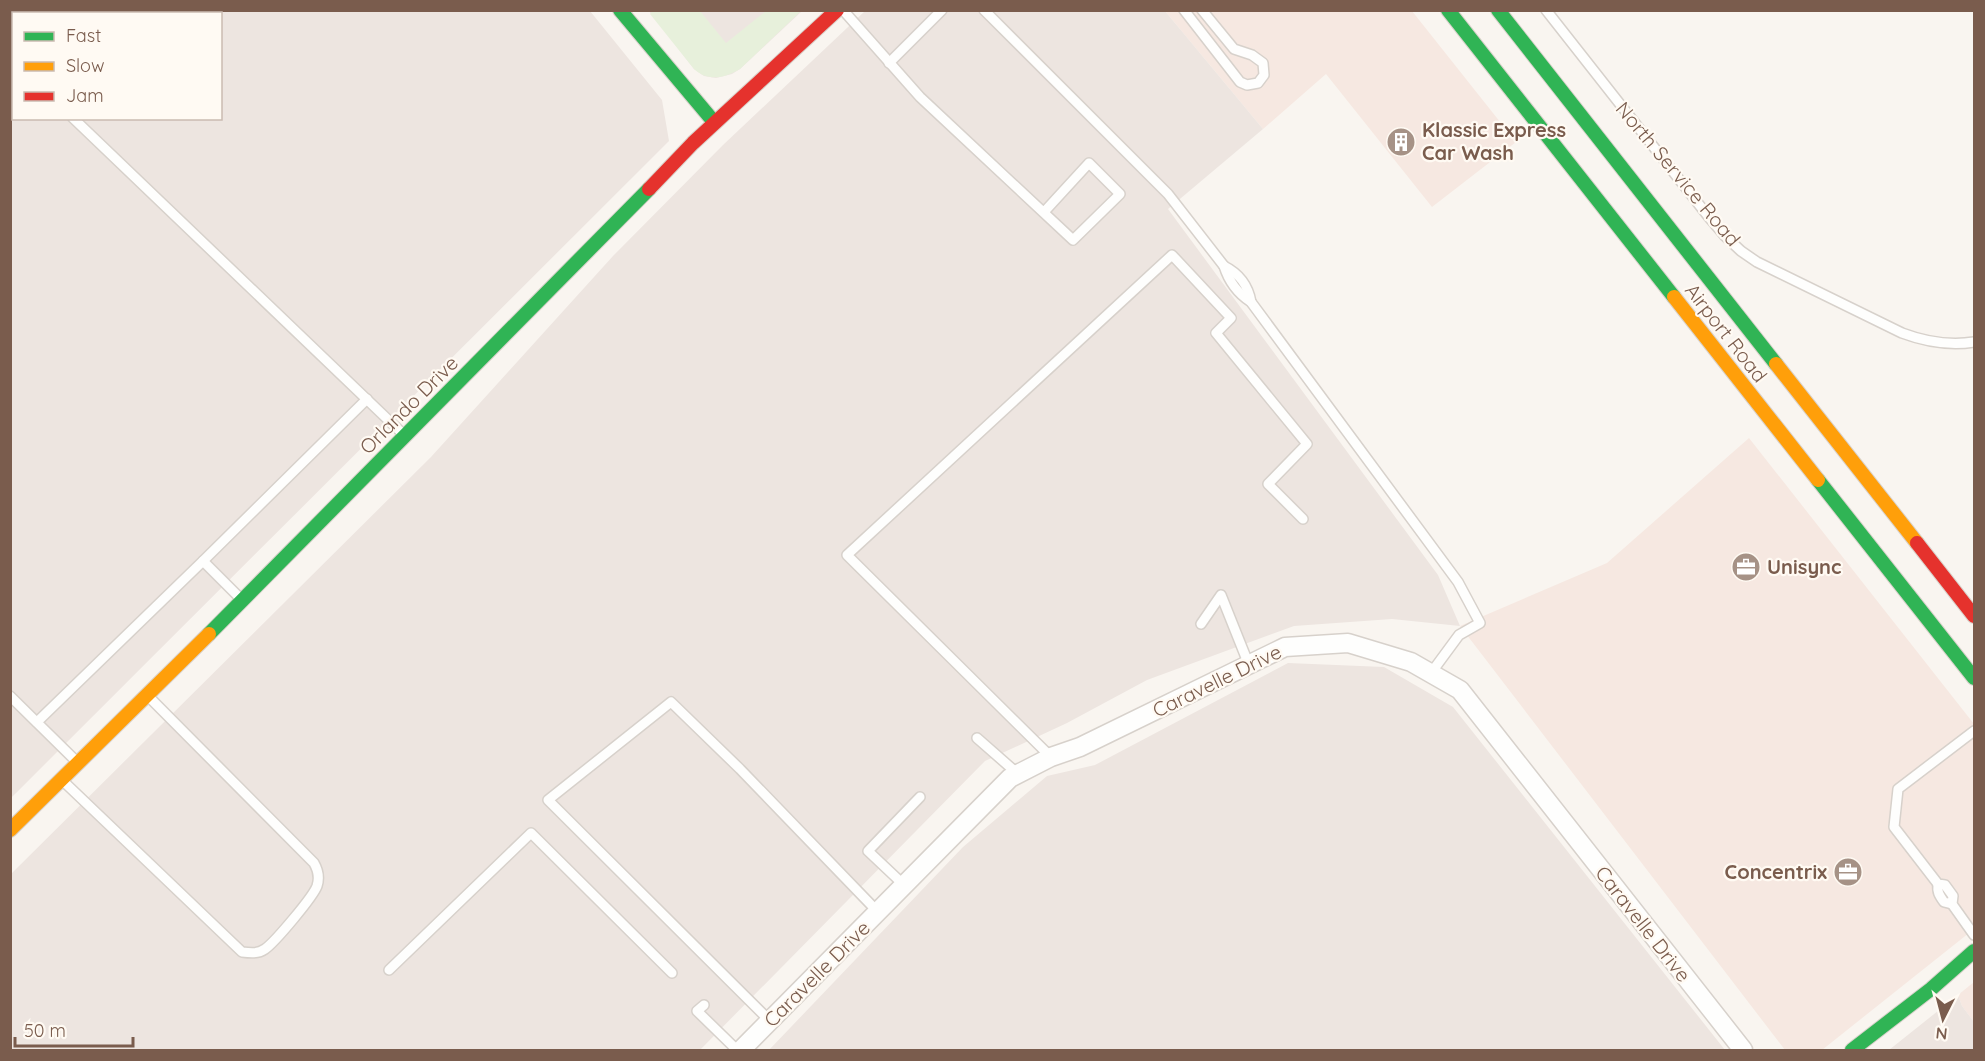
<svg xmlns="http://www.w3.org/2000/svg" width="1985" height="1061" font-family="Quicksand,sans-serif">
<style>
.commercial{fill:#f6e8e1}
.industrial{fill:#ede5e0;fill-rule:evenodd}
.green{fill:#e7f0db}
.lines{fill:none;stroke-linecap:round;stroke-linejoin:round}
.lane-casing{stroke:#d7d1cb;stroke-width:12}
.street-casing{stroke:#d7d1cb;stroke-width:21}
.fast-casing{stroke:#d9d2cb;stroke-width:16}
.slow-casing{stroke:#d9d2cb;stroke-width:16}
.jam-casing{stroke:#d9d2cb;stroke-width:16}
.lane{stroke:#fefefd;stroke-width:9}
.street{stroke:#fefefd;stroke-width:18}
.fast{stroke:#30b455;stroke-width:14}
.slow{stroke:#ff9f0a;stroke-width:14}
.jam{stroke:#e5322d;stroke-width:14}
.labels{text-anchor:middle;stroke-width:4.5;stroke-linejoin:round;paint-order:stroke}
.poi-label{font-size:20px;font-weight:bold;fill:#7a5c4d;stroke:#fffaf3;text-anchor:start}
.street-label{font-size:20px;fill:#7a5c4d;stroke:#fffaf3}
</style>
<rect width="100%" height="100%" fill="#f9f5f0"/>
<g class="commercial">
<path d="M 1165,11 L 1412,11 L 1516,142 L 1432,207 L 1326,74 L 1263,129 Z"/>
<path d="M 1749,438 L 1974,724 L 1974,929 L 1822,1050 L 1785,1050 L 1460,626 L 1607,563 Z"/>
<path d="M 1974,982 L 1974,1022 L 1962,1006 L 1958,995 Z"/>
</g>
<g class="industrial">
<path d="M 11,11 L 590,11 L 662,100 L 669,141 L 11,798 ZM 14,14 L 220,14 L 220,118 L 14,118 Z"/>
<path d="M 649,11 L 802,11 L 740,69 L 732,74 L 716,78 L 704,76 L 694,69 Z"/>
<path d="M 865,11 L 1165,11 L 1263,129 L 1168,209 L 1438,575 L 1460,626 L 1392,619 L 1294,626 L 1147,680 L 1067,723 L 985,761 L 700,1050 L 11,1050 L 11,874 L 431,457 L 613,256 L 723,145 Z"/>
<path d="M 1288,663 L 1384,667 L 1453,707 L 1725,1050 L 769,1050 L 963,847 L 1047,776 L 1095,765 Z"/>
<path d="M 1958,995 L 1962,1006 L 1974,1022 L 1974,1050 L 1889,1050 Z"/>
</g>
<path class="green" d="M 652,11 L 700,11 L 726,43 L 766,11 L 801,11 L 740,69 C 725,78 708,82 694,69 L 650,14 Z"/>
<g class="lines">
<g class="lane-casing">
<g id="lane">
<path d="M 843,10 L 920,97 L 1073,240 L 1120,194 L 1089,163 L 1044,212"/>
<path d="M 984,10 L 1168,194 L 1224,266 C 1229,282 1237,293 1251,302 L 1458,582 L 1480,623 L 1459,635 L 1431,673"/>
<path d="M 1184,10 L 1240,82 L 1247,85 L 1258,83 L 1264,75 L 1263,63 L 1252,55 L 1234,49 L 1202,10"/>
<path d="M 1546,10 L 1708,216 L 1725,236 L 1741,251 L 1757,262 L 1902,333 C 1926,342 1949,346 1974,342"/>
<path d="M 10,59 L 14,62"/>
<path d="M 889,63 L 942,10"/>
<path d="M 73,118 L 404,435"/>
<path d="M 1224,266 C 1240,274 1248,285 1251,302"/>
<path d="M 203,561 L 367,399"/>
<path d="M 1201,624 L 1221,595 L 1249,665"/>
<path d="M 10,696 L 76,761"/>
<path d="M 37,722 L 203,561 L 241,599"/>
<path d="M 1974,731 L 1898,789 L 1894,827 L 1938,884 L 1945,885 L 1953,896 L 1952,904 L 1974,935"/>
<path d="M 977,738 L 1018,774"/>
<path d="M 1051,757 L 847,555 L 1172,255 L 1231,318 L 1216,333 L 1307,444 L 1268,484 L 1303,519"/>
<path d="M 62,780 L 242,952 C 250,953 258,954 265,949 C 275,942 313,897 317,886 C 320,877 318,870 314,863 L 149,697"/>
<path d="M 1938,884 C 1937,892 1939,895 1944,902 L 1952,904"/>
<path d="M 904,885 L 868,851 L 920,797"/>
<path d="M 389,970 L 531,833 L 672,973"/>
<path d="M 704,1005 L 697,1011 L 737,1050"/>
<path d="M 770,1021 L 548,800 L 671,702 L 740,769 L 878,912"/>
</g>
</g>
<g class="street-casing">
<path id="street" d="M 741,1050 L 1010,778 L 1051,757 L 1080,747 L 1285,647 L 1348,643 L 1411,662 L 1460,690 L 1743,1050"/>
</g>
<g class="fast-casing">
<g id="fast">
<path d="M 620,10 L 714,122"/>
<path d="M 1448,10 L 1674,297"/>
<path d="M 1498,10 L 1776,364"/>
<path d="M 1818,480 L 1974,678"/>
<path d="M 209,634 L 649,189"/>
<path d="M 1852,1050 L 1931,989 L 1974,951"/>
</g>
</g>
<g class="slow-casing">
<g id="slow">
<path d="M 1674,297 L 1818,480"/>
<path d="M 1776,364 L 1917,543"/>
<path d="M 10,830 L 209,634"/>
</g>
</g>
<g class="jam-casing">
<g id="jam">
<path d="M 649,189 L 693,143 L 837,10"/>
<path d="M 1917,543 L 1974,616"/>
</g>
</g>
<use href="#lane" class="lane"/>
<use href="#street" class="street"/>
<use href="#fast" class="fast"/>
<use href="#slow" class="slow"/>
<use href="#jam" class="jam"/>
</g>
<defs>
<g id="building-disc" transform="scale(1.5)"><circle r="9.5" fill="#a69286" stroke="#fffaf3"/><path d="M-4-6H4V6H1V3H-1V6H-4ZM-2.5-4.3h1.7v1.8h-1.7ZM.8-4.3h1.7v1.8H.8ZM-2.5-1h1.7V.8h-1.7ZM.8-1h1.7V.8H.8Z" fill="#fff"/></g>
<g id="office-disc" transform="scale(1.5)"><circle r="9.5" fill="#a69286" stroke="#fffaf3"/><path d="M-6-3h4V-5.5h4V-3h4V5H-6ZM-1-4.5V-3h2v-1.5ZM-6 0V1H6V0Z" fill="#fff"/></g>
</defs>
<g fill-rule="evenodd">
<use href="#building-disc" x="1401" y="142"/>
<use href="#office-disc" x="1746" y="567"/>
<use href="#office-disc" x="1848" y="872"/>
</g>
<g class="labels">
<g class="poi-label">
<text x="1422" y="137">Klassic Express<tspan x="1422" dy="23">Car Wash</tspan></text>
<text x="1767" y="574">Unisync</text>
<text x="1827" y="879" text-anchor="end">Concentrix</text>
</g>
<g class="street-label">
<text transform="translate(1678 174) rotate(50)" y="7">North Service Road</text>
<text transform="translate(1726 333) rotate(52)" y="7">Airport Road</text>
<text transform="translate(409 405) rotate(-45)" y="7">Orlando Drive</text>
<text transform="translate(1217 681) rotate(-26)" y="7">Caravelle Drive</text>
<text transform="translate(1643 924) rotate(52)" y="7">Caravelle Drive</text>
<text transform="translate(817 974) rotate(-45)" y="7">Caravelle Drive</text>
</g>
</g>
<rect width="1985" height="1061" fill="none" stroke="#7a5c4d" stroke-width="24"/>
<rect x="12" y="12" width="210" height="108" fill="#fffaf3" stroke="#cabbb1" stroke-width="1.5"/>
<rect x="24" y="32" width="30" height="9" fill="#30b455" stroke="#cabbb1" stroke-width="1.5"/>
<text x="66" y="42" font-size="18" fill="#7a5c4d">Fast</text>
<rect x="24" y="62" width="30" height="9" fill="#ff9f0a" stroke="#cabbb1" stroke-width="1.5"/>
<text x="66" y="72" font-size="18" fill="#7a5c4d">Slow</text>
<rect x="24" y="92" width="30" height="9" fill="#e5322d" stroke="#cabbb1" stroke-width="1.5"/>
<text x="66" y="102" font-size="18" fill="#7a5c4d">Jam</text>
<g transform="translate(1943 1019) rotate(186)" stroke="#fffaf3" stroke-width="4.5" paint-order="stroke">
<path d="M0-4.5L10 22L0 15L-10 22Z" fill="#7a5c4d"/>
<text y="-9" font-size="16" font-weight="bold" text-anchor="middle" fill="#7a5c4d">N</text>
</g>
<path d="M15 1037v9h118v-9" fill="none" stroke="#7a5c4d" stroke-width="3"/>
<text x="24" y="1037" font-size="18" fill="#7a5c4d" stroke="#fffaf3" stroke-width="4.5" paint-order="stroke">50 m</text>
</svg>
